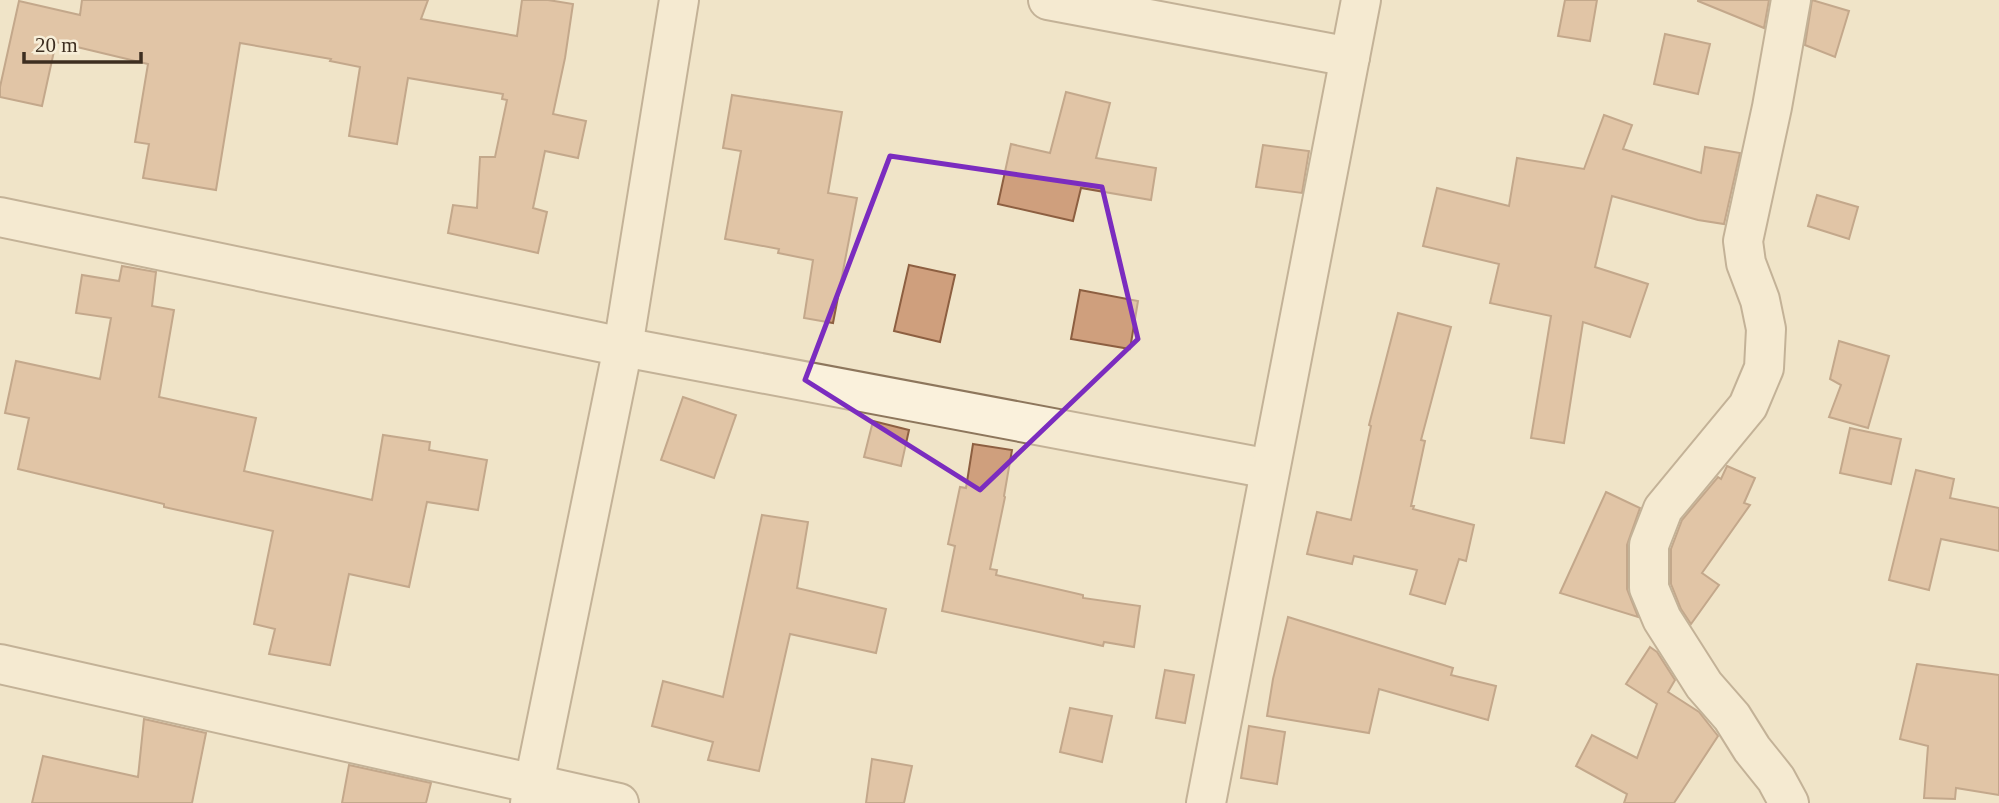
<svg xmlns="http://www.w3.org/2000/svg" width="1999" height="803" font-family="Georgia,serif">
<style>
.building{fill:#cf9f7d;stroke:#8d5f41;stroke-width:2}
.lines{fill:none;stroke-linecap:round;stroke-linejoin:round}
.minor-casing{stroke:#8d765c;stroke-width:42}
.minor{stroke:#faf1dc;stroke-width:38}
.marked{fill:none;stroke:#7b2cbf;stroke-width:5;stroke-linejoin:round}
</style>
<rect width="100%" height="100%" fill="#f0e4c8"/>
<g class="building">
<path d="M 82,0 L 428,0 L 421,19 L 517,36 L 522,0 L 548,0 L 573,4 L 565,58 L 553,114 L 586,121 L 578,158 L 545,151 L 533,208 L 547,212 L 538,253 L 448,233 L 453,205 L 477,208 L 480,157 L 495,157 L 507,100 L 502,99 L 503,94 L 408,78 L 397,144 L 349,136 L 360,67 L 330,61 L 331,59 L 240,43 L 216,190 L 143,178 L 149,144 L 135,142 L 148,64 L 56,42 L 42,106 L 0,97 L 0,87 L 19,1 L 80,15 Z"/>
<path d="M 1565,0 L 1597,0 L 1590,41 L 1558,36 Z"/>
<path d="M 1769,0 L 1764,28 L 1698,1 L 1698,0 Z"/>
<path d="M 1812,0 L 1849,11 L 1835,57 L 1805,45 Z"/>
<path d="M 1665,34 L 1710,44 L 1698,94 L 1654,84 Z"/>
<path d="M 1066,92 L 1110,103 L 1096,158 L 1156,168 L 1151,200 L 1081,188 L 1073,221 L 998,204 L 1011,144 L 1050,153 Z"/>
<path d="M 732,95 L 842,112 L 828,193 L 857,198 L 833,323 L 804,318 L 813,260 L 778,253 L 779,249 L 725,239 L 741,151 L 723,148 Z"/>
<path d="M 1604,115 L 1632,125 L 1623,149 L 1701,173 L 1705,147 L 1740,153 L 1724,224 L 1698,220 L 1612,196 L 1595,267 L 1648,284 L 1630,337 L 1583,322 L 1564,443 L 1531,438 L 1551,316 L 1490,303 L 1499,264 L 1423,246 L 1437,188 L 1509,206 L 1517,158 L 1584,169 Z"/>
<path d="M 1263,145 L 1309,151 L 1302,193 L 1256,187 Z"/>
<path d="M 1817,195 L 1858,207 L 1849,239 L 1808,226 Z"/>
<path d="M 909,265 L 955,275 L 940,342 L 894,331 Z"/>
<path d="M 122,266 L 156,272 L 152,306 L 174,310 L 159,397 L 256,418 L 244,471 L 372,500 L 383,435 L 430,442 L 429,450 L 487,460 L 478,510 L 427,502 L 409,587 L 349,574 L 330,665 L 269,654 L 275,629 L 254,624 L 273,531 L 164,507 L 164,504 L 18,469 L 29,418 L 5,413 L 16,361 L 100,379 L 111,318 L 76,313 L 82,275 L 119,281 Z"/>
<path d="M 1080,290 L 1138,301 L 1130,349 L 1071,339 Z"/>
<path d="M 1398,313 L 1451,327 L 1421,440 L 1425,441 L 1411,506 L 1414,506 L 1413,509 L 1474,525 L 1466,561 L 1459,559 L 1445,604 L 1410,594 L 1417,570 L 1354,556 L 1352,564 L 1307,554 L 1317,512 L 1351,520 L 1371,426 L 1369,425 Z"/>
<path d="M 1839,341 L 1889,356 L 1868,428 L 1829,417 L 1841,385 L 1830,379 Z"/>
<path d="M 683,397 L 736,415 L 714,478 L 661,460 Z"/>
<path d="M 873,421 L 909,430 L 901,466 L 864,457 Z"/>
<path d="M 1850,428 L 1901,439 L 1891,484 L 1840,473 Z"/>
<path d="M 973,444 L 1012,450 L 1004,496 L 1005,497 L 990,569 L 997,570 L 996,575 L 1083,595 L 1083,598 L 1140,606 L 1134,647 L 1104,642 L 1103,646 L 942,611 L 955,546 L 948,544 L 960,487 L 966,488 Z"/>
<path d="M 1727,466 L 1755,478 L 1744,503 L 1750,505 L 1702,573 L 1719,585 L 1691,624 L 1681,609 L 1671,584 L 1671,549 L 1682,520 L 1718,477 L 1721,479 Z"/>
<path d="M 1916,470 L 1954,479 L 1950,498 L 1999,508 L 1999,551 L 1941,539 L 1929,590 L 1889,580 Z"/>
<path d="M 1606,492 L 1640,508 L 1627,545 L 1627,589 L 1638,617 L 1560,593 Z"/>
<path d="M 762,515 L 808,522 L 797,588 L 886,609 L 876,653 L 790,634 L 759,771 L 708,760 L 713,742 L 652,726 L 663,681 L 723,697 Z"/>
<path d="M 1288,617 L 1453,668 L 1451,675 L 1496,686 L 1488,720 L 1379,689 L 1369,733 L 1267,716 L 1273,679 Z"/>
<path d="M 1650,647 L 1657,652 L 1675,680 L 1668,692 L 1699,712 L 1718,736 L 1674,803 L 1624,803 L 1627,794 L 1576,766 L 1592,735 L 1637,758 L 1657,704 L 1626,684 Z"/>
<path d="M 1917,664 L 1999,675 L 1999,795 L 1956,788 L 1955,799 L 1924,798 L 1928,746 L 1900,739 Z"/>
<path d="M 1165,670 L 1194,675 L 1185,723 L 1156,718 Z"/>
<path d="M 1070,708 L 1112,716 L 1102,762 L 1060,752 Z"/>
<path d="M 144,719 L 206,733 L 192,803 L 32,803 L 43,756 L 138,777 Z"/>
<path d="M 1249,726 L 1285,732 L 1277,784 L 1241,778 Z"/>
<path d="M 872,759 L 912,766 L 904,803 L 866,803 Z"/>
<path d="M 349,765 L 431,783 L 426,803 L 342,803 Z"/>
</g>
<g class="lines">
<g class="minor-casing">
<g id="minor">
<path d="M 1048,0 L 1350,57"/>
<path d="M 0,217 L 623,347 L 1270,469"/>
<path d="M 0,664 L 619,803"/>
<path d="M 530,803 L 623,347 L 679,0"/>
<path d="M 1206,803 L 1361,0"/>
<path d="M 1789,803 L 1776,779 L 1752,749 L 1732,717 L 1704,685 L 1662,619 L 1649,588 L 1649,545 L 1663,509 L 1748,406 L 1764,368 L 1766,329 L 1760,300 L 1746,263 L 1743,241 L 1772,107 L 1791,0"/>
</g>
</g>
<use href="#minor" class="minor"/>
</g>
<path d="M0 0H1999V803H0ZM 890,156 L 1102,187 L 1138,339 L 980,490 L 805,380 Z" fill="#f0e4c8" fill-opacity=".55" fill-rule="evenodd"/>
<path class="marked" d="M 890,156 L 1102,187 L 1138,339 L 980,490 L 805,380 Z"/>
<path d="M24 52v10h117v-10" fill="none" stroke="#3d2e20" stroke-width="3.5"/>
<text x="35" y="52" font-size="21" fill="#3d2e20" stroke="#f7eed8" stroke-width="5" paint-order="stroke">20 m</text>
</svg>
